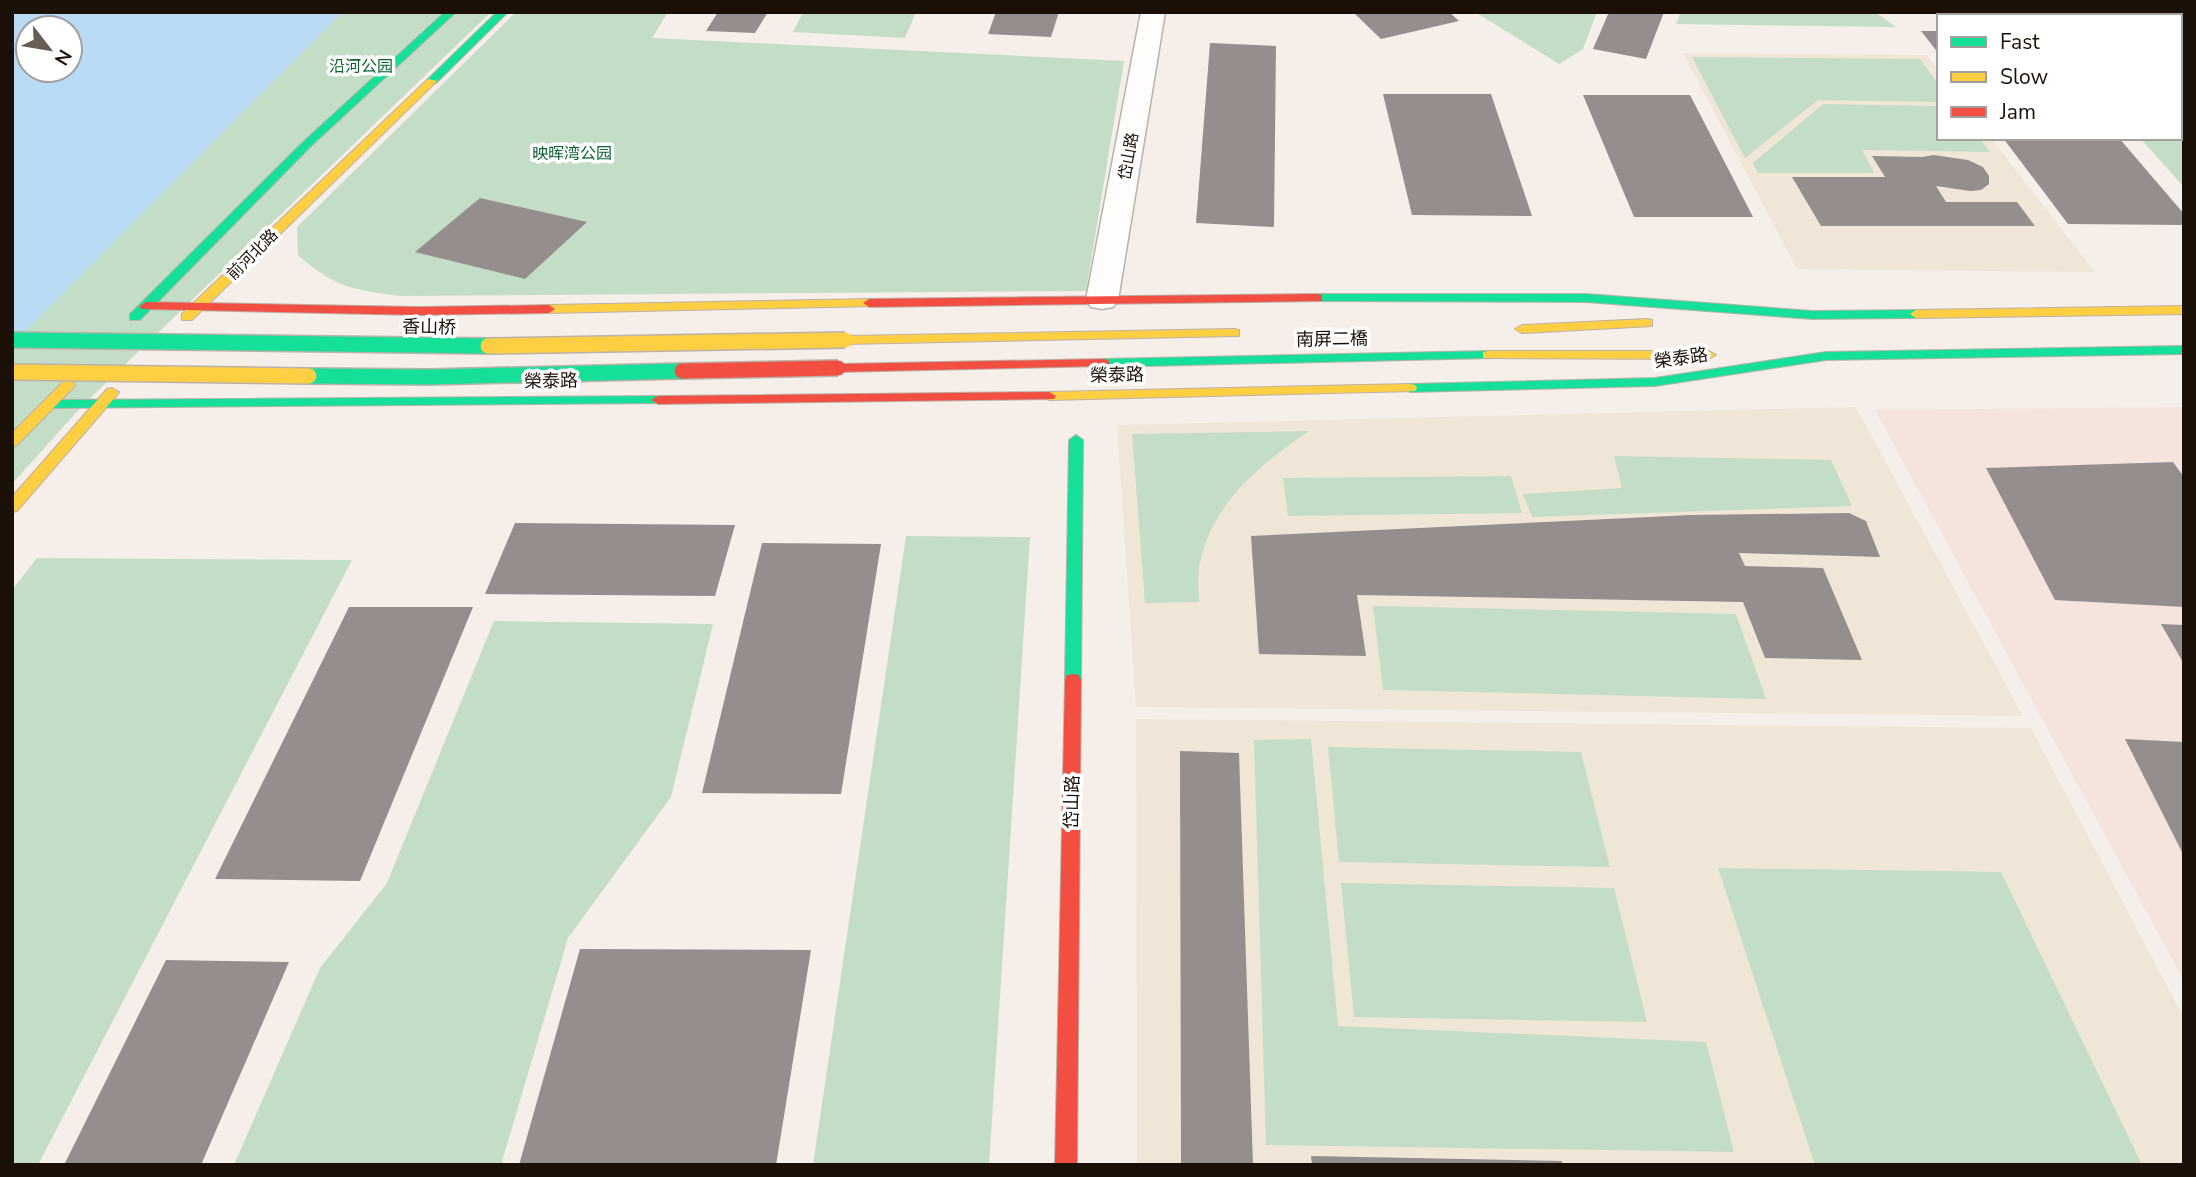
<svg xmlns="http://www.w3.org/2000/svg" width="2196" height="1177" font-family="'Nunito Sans','Noto Sans SC',sans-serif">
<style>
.industrial{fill:#f5e3de}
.education{fill:#efe6d8}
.green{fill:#c4ddc6}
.water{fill:#badbf5;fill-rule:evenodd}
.building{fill:#968d8d}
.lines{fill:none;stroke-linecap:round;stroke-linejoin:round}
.street-casing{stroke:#bab1a9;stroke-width:3}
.fast-casing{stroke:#bab1a9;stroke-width:2}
.slow-casing{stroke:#bab1a9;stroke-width:2}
.jam-casing{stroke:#bab1a9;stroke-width:2}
.street{fill:#fefdfc;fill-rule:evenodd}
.fast{fill:#16e098;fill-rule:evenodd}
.slow{fill:#ffcf43;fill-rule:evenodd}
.jam{fill:#f24e42;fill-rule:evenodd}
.fast-bridge-casing{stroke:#bab1a9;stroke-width:18;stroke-linecap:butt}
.slow-bridge-casing{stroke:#bab1a9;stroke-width:18;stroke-linecap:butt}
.jam-bridge-casing{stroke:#bab1a9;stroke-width:18;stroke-linecap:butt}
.fast-bridge{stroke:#16e098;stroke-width:15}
.slow-bridge{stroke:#ffcf43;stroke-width:15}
.jam-bridge{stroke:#f24e42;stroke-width:15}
.labels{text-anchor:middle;stroke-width:7;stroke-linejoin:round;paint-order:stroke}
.far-park-label{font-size:16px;fill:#0d6235;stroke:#fff}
.far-street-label{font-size:16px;fill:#1b1007;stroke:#fff}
.street-label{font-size:18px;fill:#1b1007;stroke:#fff}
</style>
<rect width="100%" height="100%" fill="#f6efe9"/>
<path class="industrial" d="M 2184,407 L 2184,981 L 1875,410 Z"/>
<g class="education">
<path d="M 1683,53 L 1927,55 L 1939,70 L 1939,138 L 1991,138 L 2095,272 L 1797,269 Z"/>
<path d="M 1856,407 L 2023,716 L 1136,707 L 1117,425 Z"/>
<path d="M 1136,719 L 2031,728 L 2184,1018 L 2184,1165 L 1137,1165 Z"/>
</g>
<g class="green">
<path d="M 340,12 L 491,12 L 82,406 L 12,484 L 12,341 Z"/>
<path d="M 516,12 L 668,12 L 652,38 L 1124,61 L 1086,291 L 400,296 C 353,290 334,287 298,255 L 297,227 Z"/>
<path d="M 803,12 L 916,12 L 905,38 L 793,32 Z"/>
<path d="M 1475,12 L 1597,12 L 1583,49 L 1559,64 Z"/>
<path d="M 1681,12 L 1875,12 L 1896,27 L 1676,24 Z"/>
<path d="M 1692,57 L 1920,59 L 1939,85 L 1939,102 L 1818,100 L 1745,158 Z"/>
<path d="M 2180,88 L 2184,92 L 2184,187 L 2140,138 L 2180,138 Z"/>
<path d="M 1823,104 L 1939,106 L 1939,138 L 1979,138 L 1990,152 L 1862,150 L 1874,173 L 1758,173 L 1753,163 Z"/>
<path d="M 1309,431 C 1261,464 1212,503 1200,563 C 1197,575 1199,589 1199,602 L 1145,603 L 1132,434 Z"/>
<path d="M 1614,456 L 1831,460 L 1852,506 L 1532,517 L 1523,494 L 1622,488 Z"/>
<path d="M 1511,476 L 1522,513 L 1288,516 L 1283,478 Z"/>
<path d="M 906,536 L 1030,537 L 989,1165 L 813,1165 Z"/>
<path d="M 37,558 L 352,560 L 38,1165 L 12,1165 L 12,590 Z"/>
<path d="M 1373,606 L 1736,614 L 1766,699 L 1383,690 Z"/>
<path d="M 494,621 L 713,624 L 671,797 L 568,938 L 501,1165 L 234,1165 L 320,968 L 387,883 Z"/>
<path d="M 1311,739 L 1338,1026 L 1706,1042 L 1734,1152 L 1266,1145 L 1254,740 Z"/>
<path d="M 1328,747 L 1581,752 L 1610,867 L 1339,862 Z"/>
<path d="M 1718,868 L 2001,872 L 2142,1165 L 1815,1165 Z"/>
<path d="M 1341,883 L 1614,888 L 1647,1022 L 1354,1017 Z"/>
</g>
<path class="water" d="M 12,12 L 342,12 L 12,345 ZM 28,28 L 70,28 L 70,70 L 28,70 Z"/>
<g class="building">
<path d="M 718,12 L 768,12 L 755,33 L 706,31 Z"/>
<path d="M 996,12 L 1059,12 L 1051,37 L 988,34 Z"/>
<path d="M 1353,12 L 1449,12 L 1459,21 L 1381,39 Z"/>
<path d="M 1609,12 L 1664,12 L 1646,59 L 1593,49 Z"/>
<path d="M 2116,12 L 2184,12 L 2184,82 L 2180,79 L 2180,16 L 2119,16 Z"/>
<path d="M 1921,31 L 1939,31 L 1939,54 Z"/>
<path d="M 1210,43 L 1276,46 L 1274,227 L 1196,223 Z"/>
<path d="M 1383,94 L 1491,94 L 1532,216 L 1412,215 Z"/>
<path d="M 1583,95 L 1690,95 L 1753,217 L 1634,217 Z"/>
<path d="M 2003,138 L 2119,138 L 2184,214 L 2184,225 L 2068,224 Z"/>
<path d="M 1934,155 L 1968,160 L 1983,167 L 1989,176 L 1989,184 L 1981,190 L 1970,191 L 1936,186 L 1946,202 L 2017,202 L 2035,226 L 1821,226 L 1792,177 L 1885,177 L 1872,156 L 1922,157 Z"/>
<path d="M 480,198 L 587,222 L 525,279 L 415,252 Z"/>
<path d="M 2173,462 L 2184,477 L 2184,607 L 2055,600 L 1986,468 Z"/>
<path d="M 1849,513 L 1866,521 L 1880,557 L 1739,553 L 1745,566 L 1823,568 L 1862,660 L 1765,658 L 1743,602 L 1357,595 L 1366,656 L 1259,654 L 1251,536 L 1691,515 Z"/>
<path d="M 515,523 L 735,525 L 715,596 L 485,594 Z"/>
<path d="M 762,543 L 881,544 L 841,794 L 702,793 Z"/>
<path d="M 349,607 L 473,607 L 360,881 L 215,879 Z"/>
<path d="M 2161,624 L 2184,625 L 2184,664 Z"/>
<path d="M 2125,739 L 2184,742 L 2184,856 Z"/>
<path d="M 1180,751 L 1239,753 L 1253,1165 L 1181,1164 Z"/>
<path d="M 580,949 L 811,950 L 776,1165 L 519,1165 Z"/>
<path d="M 166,960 L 289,962 L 201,1165 L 64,1165 Z"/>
<path d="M 1311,1156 L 1562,1161 L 1562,1165 L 1312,1165 Z"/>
</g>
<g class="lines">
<g class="street-casing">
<path id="street" d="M 1141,12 L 1165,12 L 1118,300 L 1113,307 L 1102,309 L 1091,307 L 1086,300 Z"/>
</g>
<g class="fast-casing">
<g id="fast">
<path d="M 445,12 L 456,12 L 310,147 L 140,320 L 130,320 L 130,314 L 302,143 Z"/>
<path d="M 497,12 L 508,12 L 436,83 L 428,83 L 428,79 Z"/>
<path d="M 1317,294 L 1586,294 L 1813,311 L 1916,310 L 1922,314 L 1916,318 L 1813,319 L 1586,302 L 1312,301 L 1312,295 Z"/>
<path d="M 2184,346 L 2184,354 L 1826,360 L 1655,386 L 1410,392 L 1403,388 L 1410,384 L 1655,378 L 1826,352 Z"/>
<path d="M 1488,351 L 1493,352 L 1493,358 L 1103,367 L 1096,363 L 1103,359 Z"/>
<path d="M 658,396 L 663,397 L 665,400 L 663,403 L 49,408 L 42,404 L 49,400 Z"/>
<path d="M 1076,435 L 1083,440 L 1081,680 L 1079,685 L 1067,685 L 1065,680 L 1069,440 Z"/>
</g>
</g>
<g class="slow-casing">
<g id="slow">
<path d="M 428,79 L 437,81 L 192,320 L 182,320 L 182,314 Z"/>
<path d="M 869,299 L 874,300 L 874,306 L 549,313 L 543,309 L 549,305 Z"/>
<path d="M 2184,306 L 2184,314 L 1916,318 L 1910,314 L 1916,310 Z"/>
<path d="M 1647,319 L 1652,320 L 1652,326 L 1522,333 L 1515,329 L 1522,325 Z"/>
<path d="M 1234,329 L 1239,330 L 1239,336 L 845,344 L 838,340 L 845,336 Z"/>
<path d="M 1488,351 L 1709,351 L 1716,355 L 1709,359 L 1483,358 L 1483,352 Z"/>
<path d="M 68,381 L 73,382 L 75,385 L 73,388 L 17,445 L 12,447 L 12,433 L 63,382 Z"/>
<path d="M 1410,384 L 1415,385 L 1417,388 L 1415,391 L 1049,400 L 1042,396 L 1049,392 Z"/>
<path d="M 112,388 L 119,392 L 117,395 L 17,511 L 12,512 L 12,497 L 107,389 Z"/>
</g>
</g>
<g class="jam-casing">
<g id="jam">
<path d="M 1317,294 L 1322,295 L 1322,301 L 869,307 L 863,303 L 869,299 Z"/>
<path d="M 146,302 L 419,307 L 549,305 L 555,309 L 549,313 L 419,315 L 141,309 L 140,306 Z"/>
<path d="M 1103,359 L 1108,360 L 1110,363 L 1108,366 L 838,372 L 831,368 L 838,364 Z"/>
<path d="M 1049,392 L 1056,396 L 1054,399 L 658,404 L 651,400 L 658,396 Z"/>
<path d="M 1073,674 L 1079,675 L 1081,680 L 1077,1165 L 1055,1165 L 1065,680 L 1067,675 Z"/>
</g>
</g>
<use href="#street" class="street"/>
<use href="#fast" class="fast"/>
<use href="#slow" class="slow"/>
<use href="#jam" class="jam"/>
<g class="fast-bridge-casing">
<g id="fast-bridge">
<path d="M 12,340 L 488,346"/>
<path d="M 309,376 L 430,377 L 682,371"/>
</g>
</g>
<g class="slow-bridge-casing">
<g id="slow-bridge">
<path d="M 488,346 L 845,340"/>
<path d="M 12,372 L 309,376"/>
</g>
</g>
<g class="jam-bridge-casing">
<path id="jam-bridge" d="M 682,371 L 838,368"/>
</g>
<use href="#fast-bridge" class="fast-bridge"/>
<use href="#slow-bridge" class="slow-bridge"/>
<use href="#jam-bridge" class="jam-bridge"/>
</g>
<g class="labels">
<g class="far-park-label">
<text x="361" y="72">沿河公园</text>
<text x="572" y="159">映晖湾公园</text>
</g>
<g class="far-street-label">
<text transform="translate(1128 156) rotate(-80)" y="6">岱山路</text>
<text transform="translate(252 254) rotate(-45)" y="6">前河北路</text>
</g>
<g class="street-label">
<text transform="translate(429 327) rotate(1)" y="6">香山桥</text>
<text transform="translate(1332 339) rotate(-1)" y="6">南屏二橋</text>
<text transform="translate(1681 358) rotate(-8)" y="6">榮泰路</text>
<text transform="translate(1117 375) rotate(-1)" y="6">榮泰路</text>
<text transform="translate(551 381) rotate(-1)" y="6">榮泰路</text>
<text transform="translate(1072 802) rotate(-89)" y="6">岱山路</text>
</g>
</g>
<rect width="2196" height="1177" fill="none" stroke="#1b1007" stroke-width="28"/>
<rect x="1937" y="14" width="245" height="126" fill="#ffffff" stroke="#a49f9c" stroke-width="2"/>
<rect x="1951" y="37" width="35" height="10" fill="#16e098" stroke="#a49f9c" stroke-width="2"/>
<text x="2000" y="49" font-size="21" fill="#1b1007">Fast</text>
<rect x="1951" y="72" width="35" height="10" fill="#ffcf43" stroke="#a49f9c" stroke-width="2"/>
<text x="2000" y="84" font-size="21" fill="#1b1007">Slow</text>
<rect x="1951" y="107" width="35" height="10" fill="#f24e42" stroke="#a49f9c" stroke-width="2"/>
<text x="2000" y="119" font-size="21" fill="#1b1007">Jam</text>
<g transform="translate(49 49) rotate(121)"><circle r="33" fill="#ffffff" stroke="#a49f9c" stroke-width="2"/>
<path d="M0-5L12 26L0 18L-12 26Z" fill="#685e56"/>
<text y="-10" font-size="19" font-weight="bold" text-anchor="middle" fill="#1b1007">N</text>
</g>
</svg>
